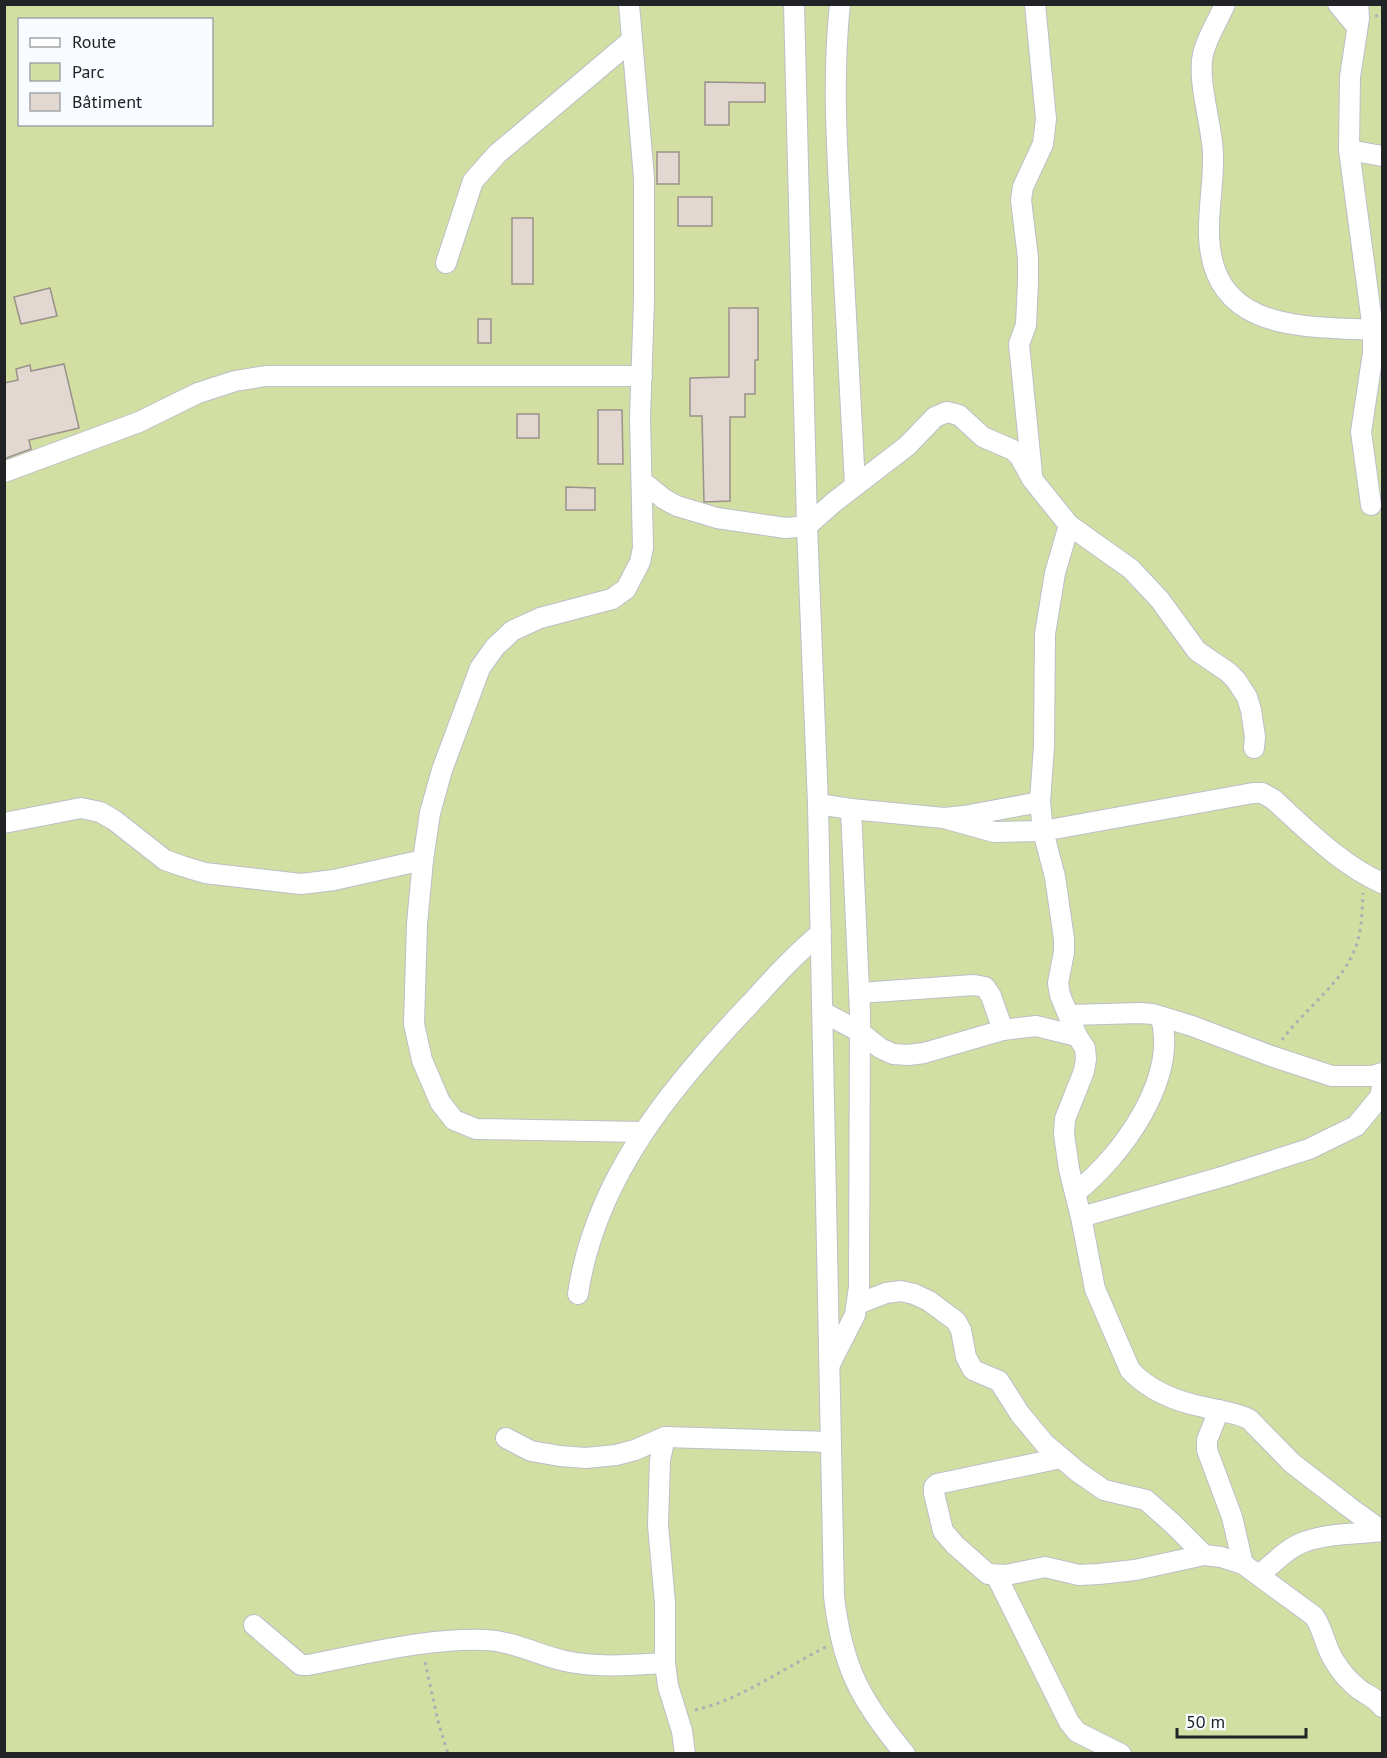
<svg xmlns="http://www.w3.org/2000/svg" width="1387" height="1758" font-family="'PT Sans',sans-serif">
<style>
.green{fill:#d2dea2;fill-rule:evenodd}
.building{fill:#e2d8d1;stroke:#9a918a;stroke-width:1.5}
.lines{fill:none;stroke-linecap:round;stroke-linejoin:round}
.minor-casing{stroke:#bac0c9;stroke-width:22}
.path{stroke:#adafb3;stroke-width:3;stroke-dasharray:3 4.5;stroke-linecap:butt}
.minor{stroke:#fff;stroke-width:20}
</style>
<rect width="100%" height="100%" fill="#f8fbff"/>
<path class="green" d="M 5,5 L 1382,5 L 1382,1753 L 5,1753 ZM 20,20 L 212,20 L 212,124 L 20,124 Z"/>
<g class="building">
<path d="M 705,82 L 765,83 L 765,102 L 729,102 L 729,125 L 705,125 Z"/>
<rect x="657" y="152" width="22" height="32"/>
<rect x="678" y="197" width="34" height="29"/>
<rect x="512" y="218" width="21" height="66"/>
<path d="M 50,288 L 57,316 L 21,324 L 14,297 Z"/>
<path d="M 729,308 L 758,308 L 758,360 L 755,360 L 755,394 L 745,394 L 745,417 L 730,417 L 730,501 L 704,502 L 702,416 L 690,416 L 690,378 L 729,377 Z"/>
<rect x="478" y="319" width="13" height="24"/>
<path d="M 64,364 L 79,428 L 29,440 L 31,449 L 4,459 L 4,383 L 18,380 L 16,369 L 30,365 L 31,371 Z"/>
<path d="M 598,410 L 622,410 L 623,464 L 598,464 Z"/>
<rect x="517" y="414" width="22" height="24"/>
<path d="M 566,487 L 595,488 L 595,510 L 566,510 Z"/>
</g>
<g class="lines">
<g class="minor-casing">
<g id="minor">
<path d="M 629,4 L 644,178 L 644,300 L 640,417 L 643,548 L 640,562 L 626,589 L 612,599 L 540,618 L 512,631 L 495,647 L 480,668 L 442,770 L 430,813 L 423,860 L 417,924 L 414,1024 L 422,1060 L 440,1102 L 454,1120 L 476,1129 L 642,1132"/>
<path d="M 794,4 L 807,526 L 818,804 L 834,1596 C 842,1666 860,1700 905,1754"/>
<path d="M 840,4 C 832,78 837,149 841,223 C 846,310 851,398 855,486"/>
<path d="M 1225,4 C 1218,21 1207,37 1203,54 C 1197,82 1212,124 1213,154 C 1214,181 1208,209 1209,236 C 1213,332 1302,326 1373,330"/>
<path d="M 1338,4 L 1357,27"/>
<path d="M 1358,4 L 1359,18 L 1350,77 L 1349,150 L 1373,330 L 1373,353 L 1361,432 L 1371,505"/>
<path d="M 1349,150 L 1382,156"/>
<path d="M 446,263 L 473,181 L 497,154 L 631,41"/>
<path d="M 4,472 L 139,422 L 198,393 L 235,381 L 266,376 L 642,376"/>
<path d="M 1032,474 L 1019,344 L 1026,325 L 1028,282 L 1028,258 L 1021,200 L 1023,187 L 1043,144 L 1046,119 L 1035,4"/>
<path d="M 643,482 L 664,499 L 677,506 L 717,518 L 786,528 L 807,526 L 833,503 L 907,446 L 935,417 L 947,412 L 959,415 L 983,437 L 1013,450 L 1020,457 L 1032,479 L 1069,525 L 1131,569 L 1160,600 L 1197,651 L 1228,672 L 1236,680 L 1247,697 L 1251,710 L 1255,737 L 1254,748"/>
<path d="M 1069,525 L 1055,573 L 1045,634 L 1044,746 L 1040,802 L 1043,831 L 1055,877 L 1064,939 L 1064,952 L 1058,983 L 1060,995 L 1077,1036 L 1085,1048 L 1086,1059 L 1084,1071 L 1065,1119 L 1064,1134 L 1069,1169 L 1081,1217 L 1095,1289 L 1130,1370 C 1148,1390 1177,1402 1204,1407 C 1219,1411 1234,1412 1249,1419 L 1292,1463 L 1349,1507 L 1382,1531"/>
<path d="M 818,804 L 851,809 L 944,818 L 964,816 L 1040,802"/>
<path d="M 944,818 L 994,832 L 1043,831 L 1253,793 L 1262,793 L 1273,799 C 1306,829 1341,865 1382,883"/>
<path d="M 4,823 L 81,808 L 100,812 L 114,820 L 165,860 L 182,866 L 205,873 L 301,884 L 334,880 L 423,860"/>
<path d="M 859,993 L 974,985 L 985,987 L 991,996 L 1003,1030"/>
<path d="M 823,1012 L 860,1032 L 880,1048 L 893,1054 L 908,1055 L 924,1053 L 1003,1030 L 1036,1026 L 1077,1036"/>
<path d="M 1070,1015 L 1140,1013 L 1153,1014 L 1192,1026 L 1271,1056 L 1332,1076 L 1372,1076 L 1382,1073"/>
<path d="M 1075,1193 C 1122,1156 1178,1079 1161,1017"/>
<path d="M 1081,1217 L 1225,1176 L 1309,1149 L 1356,1126 L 1380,1097 L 1382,1088"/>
<path d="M 578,1294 C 595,1178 672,1086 750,1004 C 773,979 794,955 821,933"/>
<path d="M 858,1304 L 886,1293 L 901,1291 L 914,1294 L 929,1301 L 956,1321 L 961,1330 L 966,1357 L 973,1370 L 999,1381 L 1020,1414 L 1045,1444 L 1078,1472 L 1104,1490 L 1146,1500 L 1172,1523 L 1204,1555"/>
<path d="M 830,1364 L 855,1315 L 859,1287 L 860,1013 L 851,809"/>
<path d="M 1219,1410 L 1207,1440 L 1207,1450 L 1232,1517 L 1243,1564"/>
<path d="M 665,1437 L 660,1460 L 658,1525 L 665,1603 L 665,1663 L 668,1686 L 682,1731 L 685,1754"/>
<path d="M 506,1438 L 531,1451 L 560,1456 L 586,1458 L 616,1455 L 635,1450 L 665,1437 L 831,1442"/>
<path d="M 1061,1458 L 937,1484 L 934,1487 L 934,1493 L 943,1531 L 955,1545 L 988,1574 L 1006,1575 L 1045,1567 L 1079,1575 L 1099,1574 L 1135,1570 L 1204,1555 L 1221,1557 L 1243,1564 L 1314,1616 C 1324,1630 1325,1648 1335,1662 C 1341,1672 1351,1683 1360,1690 C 1369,1696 1376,1698 1382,1707"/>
<path d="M 996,1575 L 1069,1722 L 1077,1732 L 1121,1754"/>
<path d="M 1259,1575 C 1273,1564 1287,1548 1304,1542 C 1328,1533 1357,1534 1382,1531"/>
<path d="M 254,1625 L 301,1665 L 308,1665 C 366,1654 426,1638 485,1640 C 513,1641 538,1655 565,1661 C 598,1668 632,1665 665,1663"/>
</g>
</g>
<g class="path">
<path d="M 1375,16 L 1382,15"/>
<path d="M 1282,1040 C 1304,1009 1341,985 1355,949 C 1362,931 1362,912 1363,893"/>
<path d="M 425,1662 L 438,1721 L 448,1754"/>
<path d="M 695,1710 C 740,1700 784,1668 826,1647"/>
</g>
<use href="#minor" class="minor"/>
</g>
<rect width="1387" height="1758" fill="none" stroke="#212327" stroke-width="12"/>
<rect x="18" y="18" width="195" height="108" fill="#f8fbff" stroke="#a2a5a9" stroke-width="1.5"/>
<rect x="30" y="38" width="30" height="9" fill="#ffffff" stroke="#a2a5a9" stroke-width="1.5"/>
<text x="72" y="48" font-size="18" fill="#212327">Route</text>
<rect x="30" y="63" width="30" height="18" fill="#d2dea2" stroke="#a2a5a9" stroke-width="1.5"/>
<text x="72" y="78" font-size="18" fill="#212327">Parc</text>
<rect x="30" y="93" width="30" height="18" fill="#e2d8d1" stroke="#a2a5a9" stroke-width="1.5"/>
<text x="72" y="108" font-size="18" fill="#212327">Bâtiment</text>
<path d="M1177 1728v9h129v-9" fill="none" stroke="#212327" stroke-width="3"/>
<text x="1186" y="1728" font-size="18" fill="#212327" stroke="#f8fbff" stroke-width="4.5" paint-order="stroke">50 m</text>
</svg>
